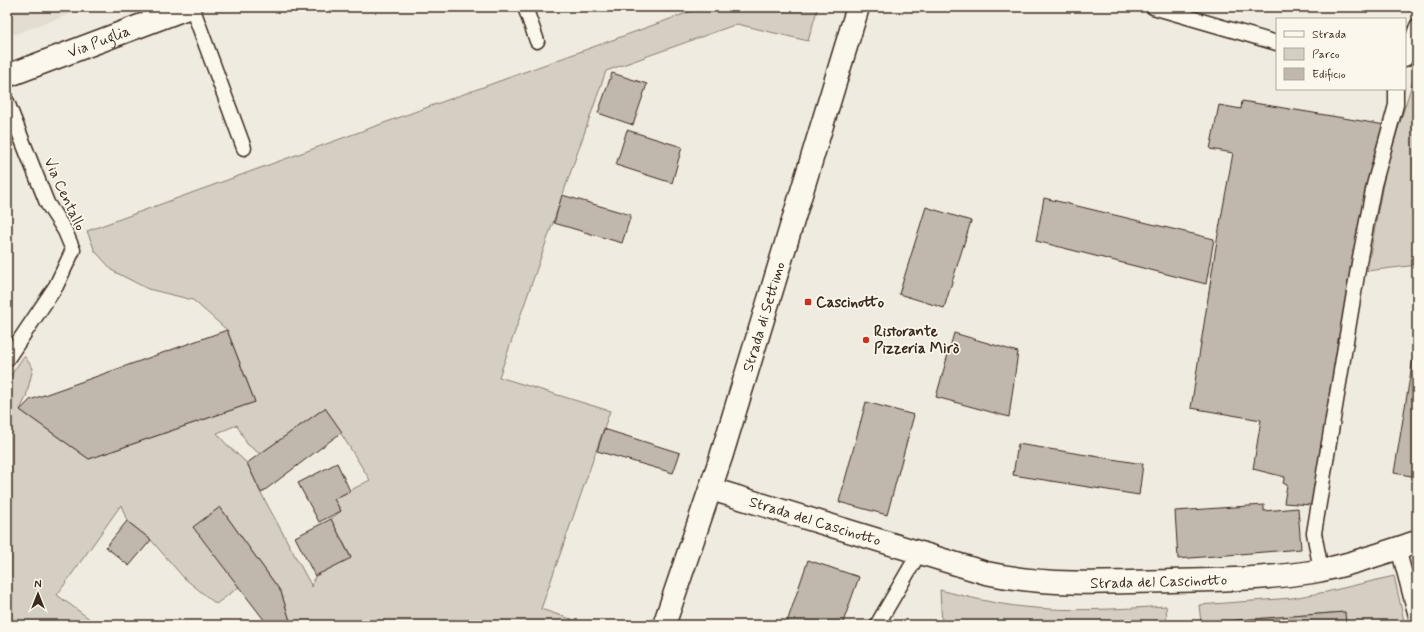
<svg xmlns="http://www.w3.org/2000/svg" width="1424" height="632" font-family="Mynerve,sans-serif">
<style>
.built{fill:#e2dcd1}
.green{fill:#d5cec3;stroke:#887c70;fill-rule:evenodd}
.building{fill:#c0b8ad;stroke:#3b2a1e}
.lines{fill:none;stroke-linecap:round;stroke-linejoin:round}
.lane-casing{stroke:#3b2a1e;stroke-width:17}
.street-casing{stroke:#3b2a1e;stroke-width:25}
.primary-casing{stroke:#3b2a1e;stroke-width:25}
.lane{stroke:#fbf7ec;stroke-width:14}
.street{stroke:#fbf7ec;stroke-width:22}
.primary{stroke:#fbf7ec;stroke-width:22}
.poi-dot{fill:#c8321e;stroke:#fbf7ec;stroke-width:1.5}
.labels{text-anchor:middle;stroke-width:3.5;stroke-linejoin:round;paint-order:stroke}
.street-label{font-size:15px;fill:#3b2a1e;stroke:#fbf7ec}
.poi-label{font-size:15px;font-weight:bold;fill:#3b2a1e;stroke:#fbf7ec;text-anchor:start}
</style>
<rect width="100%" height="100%" fill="#f0ebe0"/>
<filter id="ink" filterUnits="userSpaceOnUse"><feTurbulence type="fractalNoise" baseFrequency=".025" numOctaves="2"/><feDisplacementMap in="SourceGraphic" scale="8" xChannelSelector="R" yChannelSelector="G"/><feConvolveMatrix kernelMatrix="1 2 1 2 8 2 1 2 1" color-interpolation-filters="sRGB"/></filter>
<g filter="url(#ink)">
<path class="built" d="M 7,7 L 90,7 L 7,37 Z"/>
<g class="green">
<path d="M 703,7 L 818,7 L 808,41 L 737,24 L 606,71 L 499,377 L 610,411 L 541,609 L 589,625 L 291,624 L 281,592 L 220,507 L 239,587 L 216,604 L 184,578 L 151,540 L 127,521 L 121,505 L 57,595 L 98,625 L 7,625 L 7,381 L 24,356 L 33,368 L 26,397 L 20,410 L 89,459 L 255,402 L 227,330 L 193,300 L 148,289 L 113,271 L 95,251 L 87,231 ZM 325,408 L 370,480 L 334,499 L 341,511 L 331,519 L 351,557 L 315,576 L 312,587 L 261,493 L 247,463 L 227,445 L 217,433 L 237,425 L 247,444 L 260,454 Z"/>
<path d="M 1417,68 L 1417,265 L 1367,271 L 1386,167 Z"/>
<path d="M 1394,576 L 1405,625 L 1346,625 L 1344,612 L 1201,623 L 1199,605 L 1292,598 L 1326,592 Z"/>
<path d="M 940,590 C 968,597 995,604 1024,607 C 1071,612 1119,609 1166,606 L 1167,623 L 1139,625 L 942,625 Z"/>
</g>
<g class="building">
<path d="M 612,73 L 647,84 L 633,125 L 598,113 Z"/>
<path d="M 1242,101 L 1385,125 L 1311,505 L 1284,503 L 1287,485 L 1283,483 L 1285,477 L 1253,469 L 1261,420 L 1191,408 L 1217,240 L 1233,153 L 1210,149 L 1219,105 L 1241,109 Z"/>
<path d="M 627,130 L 682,147 L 672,183 L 616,165 Z"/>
<path d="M 562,195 L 631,215 L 622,243 L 554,223 Z"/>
<path d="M 1044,198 L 1214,239 L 1206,284 L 1036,241 Z"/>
<path d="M 926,207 L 971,221 L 944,308 L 899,294 Z"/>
<path d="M 227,330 L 255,402 L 89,459 L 20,410 L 30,400 Z"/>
<path d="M 954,333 L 1018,352 L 1009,417 L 936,397 Z"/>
<path d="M 1417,335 L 1417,477 L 1394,473 Z"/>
<path d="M 866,402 L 914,415 L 887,515 L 839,502 Z"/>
<path d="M 325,408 L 342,432 L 261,493 L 247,463 Z"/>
<path d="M 604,429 L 680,453 L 673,473 L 597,451 Z"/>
<path d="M 1018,444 L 1143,464 L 1139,495 L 1013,475 Z"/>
<path d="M 337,463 L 350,491 L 334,499 L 341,511 L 319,522 L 298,483 Z"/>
<path d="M 1264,505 L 1264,511 L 1298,508 L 1301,549 L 1178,559 L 1175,511 Z"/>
<path d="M 220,507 L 281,592 L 291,624 L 268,625 L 193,527 Z"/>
<path d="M 331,519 L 351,558 L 315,576 L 295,537 Z"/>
<path d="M 127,521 L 151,540 L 129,566 L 106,547 Z"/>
<path d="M 808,560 L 859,577 L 842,625 L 786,625 Z"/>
<path d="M 1345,612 L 1346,625 L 1201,625 L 1201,623 Z"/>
</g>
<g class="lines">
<g class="lane-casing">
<g id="lane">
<path d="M 192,7 L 244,148"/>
<path d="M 525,7 L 537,41"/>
<path d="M 1153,7 L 1277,43"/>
<path d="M 1405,59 L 1417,26"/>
<path d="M 7,102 L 47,203 L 65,231 L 73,250 L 56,286 L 7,359"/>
<path d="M 1398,548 L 1417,620"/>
<path d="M 1321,570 L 1314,533 L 1360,257 L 1374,185 L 1396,105 L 1396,89"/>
<path d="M 877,625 L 919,553"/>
</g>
</g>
<g class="street-casing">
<g id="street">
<path id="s1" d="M 7,76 L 190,7"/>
<path id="s2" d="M 711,489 L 986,573 C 1045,586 1109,583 1170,581 C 1217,580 1265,579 1312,572 C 1347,566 1383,553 1417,542"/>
</g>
</g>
<g class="primary-casing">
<g id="primary">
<path id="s3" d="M 664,625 L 721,457 L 858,7"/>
</g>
</g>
<use href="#lane" class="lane"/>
<use href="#street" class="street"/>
<use href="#primary" class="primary"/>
</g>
</g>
<g class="poi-dot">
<rect x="804" y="298" width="8" height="8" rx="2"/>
<circle cx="866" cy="340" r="4"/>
</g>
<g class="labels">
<g class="street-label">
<text dy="5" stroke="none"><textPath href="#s1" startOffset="98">Via Puglia</textPath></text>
<text transform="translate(65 194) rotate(65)" y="5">Via Centallo</text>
<text dy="5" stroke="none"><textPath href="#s3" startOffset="324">Strada di Settimo</textPath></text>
<text dy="5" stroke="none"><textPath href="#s2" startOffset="109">Strada del Cascinotto</textPath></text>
<text dy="5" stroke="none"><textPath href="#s2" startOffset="461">Strada del Cascinotto</textPath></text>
</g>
<g class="poi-label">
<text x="816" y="307">Cascinotto</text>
<text x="874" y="336">Ristorante<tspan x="874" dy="17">Pizzeria Mirò</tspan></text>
</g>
</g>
<rect width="1424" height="632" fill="none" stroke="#fbf7ec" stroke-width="24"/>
<rect x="12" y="12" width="1400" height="608" fill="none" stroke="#3b2a1e" stroke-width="1.5" filter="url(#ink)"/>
<rect x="1276" y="18" width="130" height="72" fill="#fbf7ec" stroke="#aea59a"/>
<rect x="1284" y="31" width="20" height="6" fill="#fbf7ec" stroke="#aea59a"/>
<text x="1312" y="38" font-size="12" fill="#3b2a1e">Strada</text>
<rect x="1284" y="48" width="20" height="12" fill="#d5cec3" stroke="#aea59a"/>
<text x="1312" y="58" font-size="12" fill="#3b2a1e">Parco</text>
<rect x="1284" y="68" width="20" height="12" fill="#c0b8ad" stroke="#aea59a"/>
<text x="1312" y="78" font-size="12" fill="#3b2a1e">Edificio</text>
<g transform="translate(38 594)" stroke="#fbf7ec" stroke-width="3" paint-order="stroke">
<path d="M0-3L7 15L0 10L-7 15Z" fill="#3b2a1e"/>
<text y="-6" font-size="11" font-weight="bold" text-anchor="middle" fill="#3b2a1e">N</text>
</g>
</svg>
